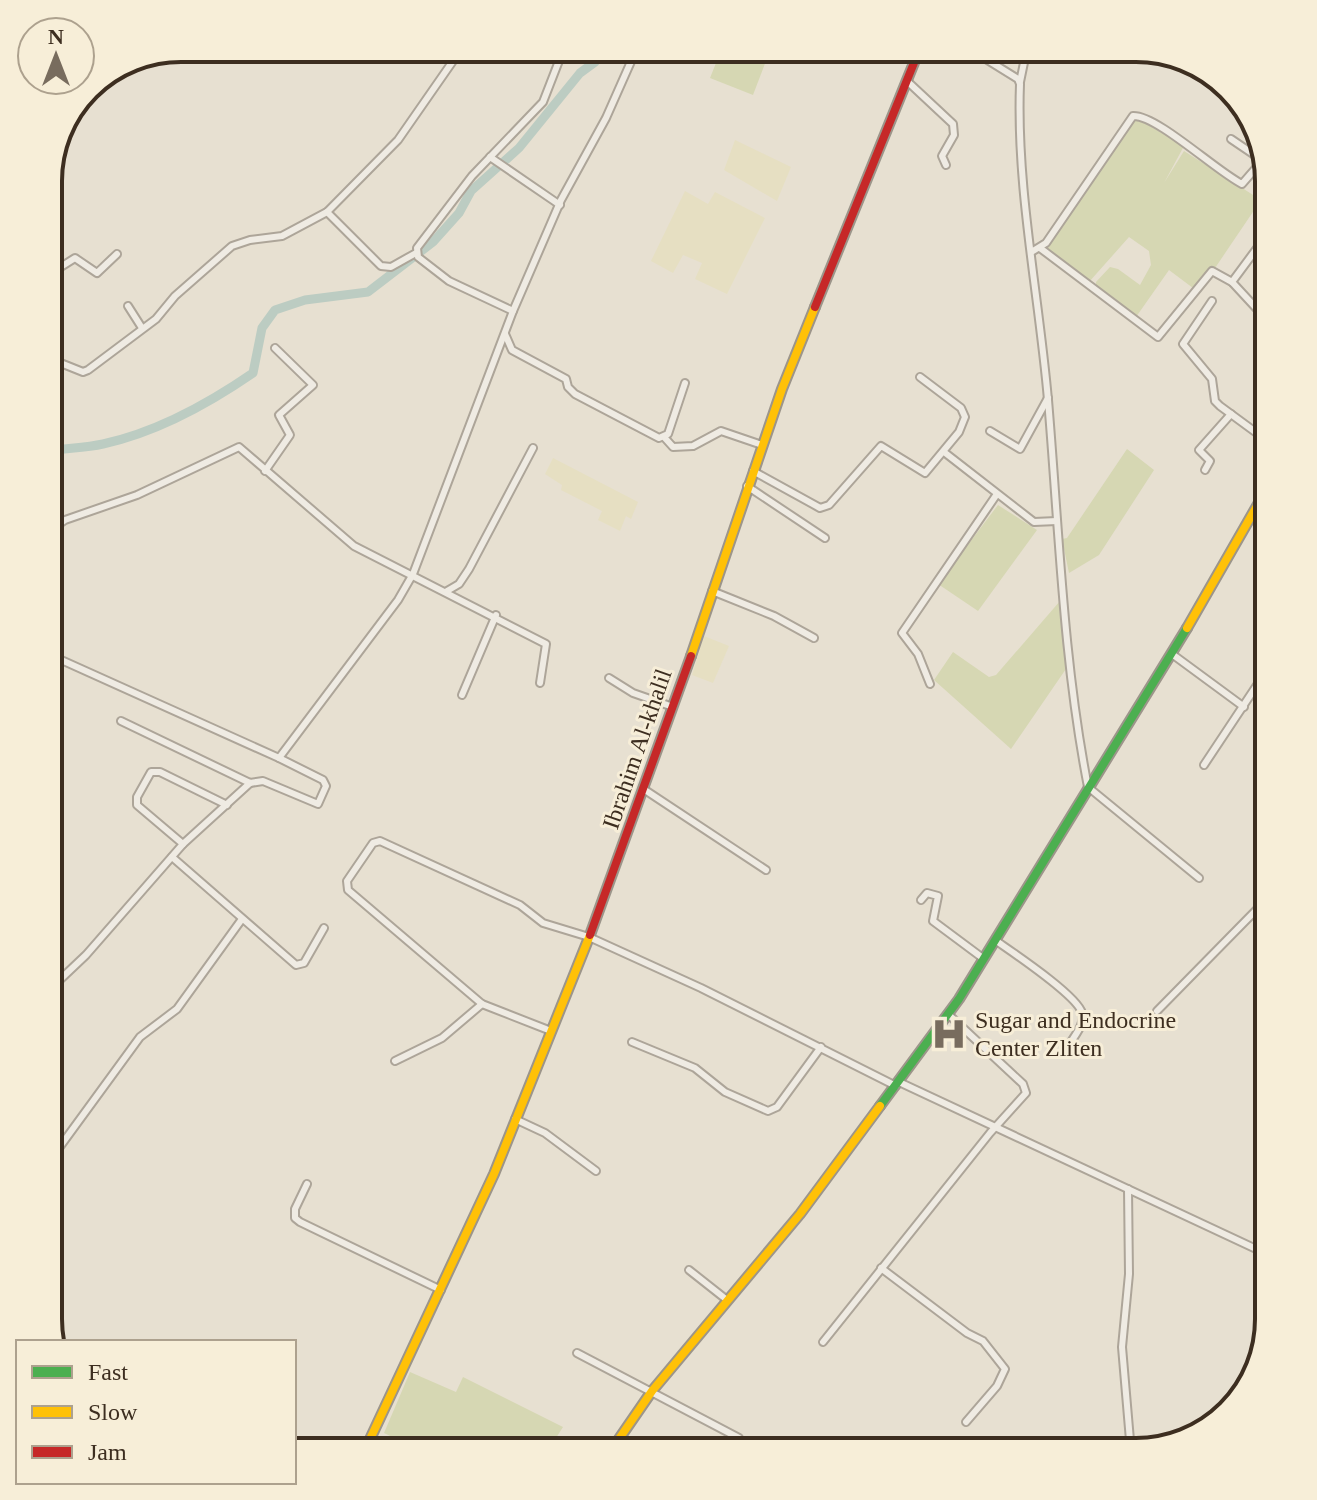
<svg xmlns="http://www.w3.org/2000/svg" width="1317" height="1500" font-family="Georgia,serif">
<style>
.farmland{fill:#e6dfc2}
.green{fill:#d6d7b3}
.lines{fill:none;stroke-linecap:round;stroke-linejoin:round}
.river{stroke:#bcccc2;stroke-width:9}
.street-casing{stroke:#ada599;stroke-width:10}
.fast-casing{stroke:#9c958a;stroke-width:12}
.slow-casing{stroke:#9c958a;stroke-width:12}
.jam-casing{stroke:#9c958a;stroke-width:12}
.street{stroke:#efebe3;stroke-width:6}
.fast{stroke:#4caf50;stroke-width:8}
.slow{stroke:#ffc107;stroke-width:8}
.jam{stroke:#c62828;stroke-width:8}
.labels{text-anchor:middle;stroke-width:6;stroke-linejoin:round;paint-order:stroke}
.street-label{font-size:24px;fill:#3d2e20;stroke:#f7eed8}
.poi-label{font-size:24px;fill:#3d2e20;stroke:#f7eed8;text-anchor:start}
.rim{fill:none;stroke:#3d2e20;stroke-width:4}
</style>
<rect width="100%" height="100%" fill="#e7e0d1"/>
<g class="farmland">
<path d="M 735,140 L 791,167 L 777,201 L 724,170 Z"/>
<path d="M 685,191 L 708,204 L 715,192 L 765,218 L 727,294 L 695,279 L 702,263 L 683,255 L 673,273 L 651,261 Z"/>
<path d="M 553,458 L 638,502 L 631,519 L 626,516 L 620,531 L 598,520 L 602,511 L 561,490 L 562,485 L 545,474 Z"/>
<path d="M 704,636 L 729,646 L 713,683 L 692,675 Z"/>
</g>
<g class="green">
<path d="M 722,48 L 756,48 L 769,53 L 753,95 L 710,78 Z"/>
<path d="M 1136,118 L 1184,146 L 1164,183 L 1184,151 L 1261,200 L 1215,268 L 1193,288 L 1169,270 L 1136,317 L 1096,286 L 1096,282 L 1110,267 L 1118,269 L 1140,285 L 1151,265 L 1149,251 L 1129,237 L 1089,282 L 1045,248 Z"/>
<path d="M 1127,449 L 1154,470 L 1099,555 L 1069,573 L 1062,539 L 1067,538 Z"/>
<path d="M 998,505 L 1037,530 L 978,611 L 938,584 Z"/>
<path d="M 1060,601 L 1068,666 L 1011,749 L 934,680 L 953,652 L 989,677 L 996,675 Z"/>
<path d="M 410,1372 L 456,1392 L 463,1377 L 563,1427 L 547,1452 L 423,1452 L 384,1433 Z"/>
</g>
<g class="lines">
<path class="river" d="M 48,451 C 66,448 85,448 103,444 C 158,432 208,404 253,373 L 262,328 L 275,310 L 305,300 L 368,292 L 433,242 L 459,213 L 471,191 L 519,148 L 580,73 L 595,62"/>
<g class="street-casing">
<g id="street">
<path d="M 968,48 L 1018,79 L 1020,84 C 1016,187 1039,296 1048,400 C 1059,529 1063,660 1088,787 L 1199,878"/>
<path d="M 907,81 L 953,124 L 954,135 L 942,156 L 946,165"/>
<path d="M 1020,82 L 1027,48"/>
<path d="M 1231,139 L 1262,160"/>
<path d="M 490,157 L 560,205"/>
<path d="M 327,212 L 381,266 L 391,267 L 416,253"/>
<path d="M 1269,232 L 1232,282 L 1269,322"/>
<path d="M 1040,248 L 1158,337 L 1212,271 L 1232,282"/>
<path d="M 1033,251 L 1046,243 L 1133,116 C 1157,115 1216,171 1242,184 L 1262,161"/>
<path d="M 48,275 L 75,258 L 97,273 L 117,254"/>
<path d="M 1212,301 L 1183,344 L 1212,379 L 1215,401 L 1220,406 L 1269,442"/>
<path d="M 128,306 L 142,328"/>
<path d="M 513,311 L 449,281 L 418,257 L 417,248 L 472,176 L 543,102 L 564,48"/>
<path d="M 505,334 L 512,350 L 566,379 L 568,387 L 575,394 L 659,438 L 668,434 L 685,383"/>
<path d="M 48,358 L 83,372 L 88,370 L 156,319 L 175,296 L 232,246 L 250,240 L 282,236 L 327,212 L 398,140 L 462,48"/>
<path d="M 990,431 L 1020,449 L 1048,398"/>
<path d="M 664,437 L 673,447 L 693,446 L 721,431 L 762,445"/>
<path d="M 944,452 L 1034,522 L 1057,521"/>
<path d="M 1205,470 L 1210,461 L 1199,450 L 1231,414"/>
<path d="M 265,471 L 290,435 L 279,415 L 313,385 L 275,348"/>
<path d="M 753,471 L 820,508 L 829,505 L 881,446 L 925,473 L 959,432 L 965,417 L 961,408 L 920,377"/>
<path d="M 747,486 L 825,538"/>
<path d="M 48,532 L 65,520 L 137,495 L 239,447 L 354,546 L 546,644 L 540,683"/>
<path d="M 447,591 L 459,584 L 469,569 L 533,448"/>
<path d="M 712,591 L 774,616 L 814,638"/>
<path d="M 48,654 L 279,758"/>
<path d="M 1172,654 L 1244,707"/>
<path d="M 609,678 L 633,693 L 673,707"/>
<path d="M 930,684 L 918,654 L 902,633 L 997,494"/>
<path d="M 462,695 L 496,615"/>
<path d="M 121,721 L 250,783 L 263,781 L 318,804 L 326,786 L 323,780 L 279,758 L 398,600 L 413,574 L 513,311 L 561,200 L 606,118 L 637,48"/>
<path d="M 48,752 L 58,739"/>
<path d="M 1204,765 L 1269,667"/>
<path d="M 645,790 L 766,870"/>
<path d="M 183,844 L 137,805 L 137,797 L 151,772 L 160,772 L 227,805"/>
<path d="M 172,857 L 296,965 L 304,963 L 324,928"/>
<path d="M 921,900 L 927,893 L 938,896 L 933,921 L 984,959"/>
<path d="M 995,940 C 1012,952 1077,995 1082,1013 C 1086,1024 1073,1037 1068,1047"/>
<path d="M 48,991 L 86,955 L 183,844 L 250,783"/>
<path d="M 1157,1011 L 1269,897"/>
<path d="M 551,1031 L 482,1004 L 348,890 L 347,881 L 373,843 L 380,841 L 520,905 L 543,923 L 589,937 L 701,988 L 896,1086"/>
<path d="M 632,1042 L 695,1068 L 725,1092 L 768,1111 L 777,1107 L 821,1047"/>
<path d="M 395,1061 L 442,1038 L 482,1004"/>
<path d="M 899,1082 L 1269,1255"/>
<path d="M 515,1119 L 545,1133 L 596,1171"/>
<path d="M 48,1163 L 140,1037 L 177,1009 L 242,919"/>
<path d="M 307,1184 L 295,1209 L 295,1218 L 300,1222 L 441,1290"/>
<path d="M 1128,1189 L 1129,1274 L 1122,1347 L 1131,1452"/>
<path d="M 881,1268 L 967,1333 L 983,1341 L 1005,1369 L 997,1386 L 966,1422"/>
<path d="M 689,1270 L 727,1300"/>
<path d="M 823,1342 L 990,1133 L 1026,1093 L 1023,1084 L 948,1014"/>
<path d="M 577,1353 L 739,1438 L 728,1452"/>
<path d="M 1121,1452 L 1131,1443"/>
</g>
</g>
<g class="fast-casing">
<path id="fast" d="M 880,1106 L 959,999 L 1187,628"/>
</g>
<g class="slow-casing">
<g id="slow">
<path d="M 1187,628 L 1269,485"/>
<path d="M 691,656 L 782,389 L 815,307"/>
<path d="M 364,1452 L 494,1174 L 590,935"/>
<path d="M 610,1452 L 652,1391 L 800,1214 L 880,1106"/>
</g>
</g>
<g class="jam-casing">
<g id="jam">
<path d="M 815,307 L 920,48"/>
<path d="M 590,935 L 691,656"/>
</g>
</g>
<use href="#street" class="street"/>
<use href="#fast" class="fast"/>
<use href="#slow" class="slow"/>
<use href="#jam" class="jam"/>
</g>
<defs>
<g id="hospital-bare" transform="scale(2.76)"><path d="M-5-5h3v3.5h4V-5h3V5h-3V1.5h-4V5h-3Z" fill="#786c5e" stroke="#f7eed8" stroke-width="2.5" paint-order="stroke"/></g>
</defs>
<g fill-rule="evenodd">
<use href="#hospital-bare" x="949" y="1034"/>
</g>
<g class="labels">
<g class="street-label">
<text transform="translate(637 749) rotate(-71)" y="8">Ibrahim Al-khalil</text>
</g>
<g class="poi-label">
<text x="975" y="1028">Sugar and Endocrine<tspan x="975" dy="28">Center Zliten</tspan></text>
</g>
</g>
<path d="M0 0H1317V1500H0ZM181 62H1136A119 119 0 0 1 1255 181V1319A119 119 0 0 1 1136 1438H181A119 119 0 0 1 62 1319V181A119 119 0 0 1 181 62Z" fill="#f7eed8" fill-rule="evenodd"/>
<path class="rim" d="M181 62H1136A119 119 0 0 1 1255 181V1319A119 119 0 0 1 1136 1438H181A119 119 0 0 1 62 1319V181A119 119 0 0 1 181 62Z"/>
<rect x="16" y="1340" width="280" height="144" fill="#f7eed8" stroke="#ada18e" stroke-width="2"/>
<rect x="32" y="1366" width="40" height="12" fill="#4caf50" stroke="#ada18e" stroke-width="2"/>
<text x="88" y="1380" font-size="24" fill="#3d2e20">Fast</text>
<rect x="32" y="1406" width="40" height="12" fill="#ffc107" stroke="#ada18e" stroke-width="2"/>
<text x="88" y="1420" font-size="24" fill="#3d2e20">Slow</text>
<rect x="32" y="1446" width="40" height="12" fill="#c62828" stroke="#ada18e" stroke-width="2"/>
<text x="88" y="1460" font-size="24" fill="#3d2e20">Jam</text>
<g transform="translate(56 56)"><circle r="38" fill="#f7eed8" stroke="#ada18e" stroke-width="2"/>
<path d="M0-6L14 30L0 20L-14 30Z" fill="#786c5e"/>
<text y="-12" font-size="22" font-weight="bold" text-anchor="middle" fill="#3d2e20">N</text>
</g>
</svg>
